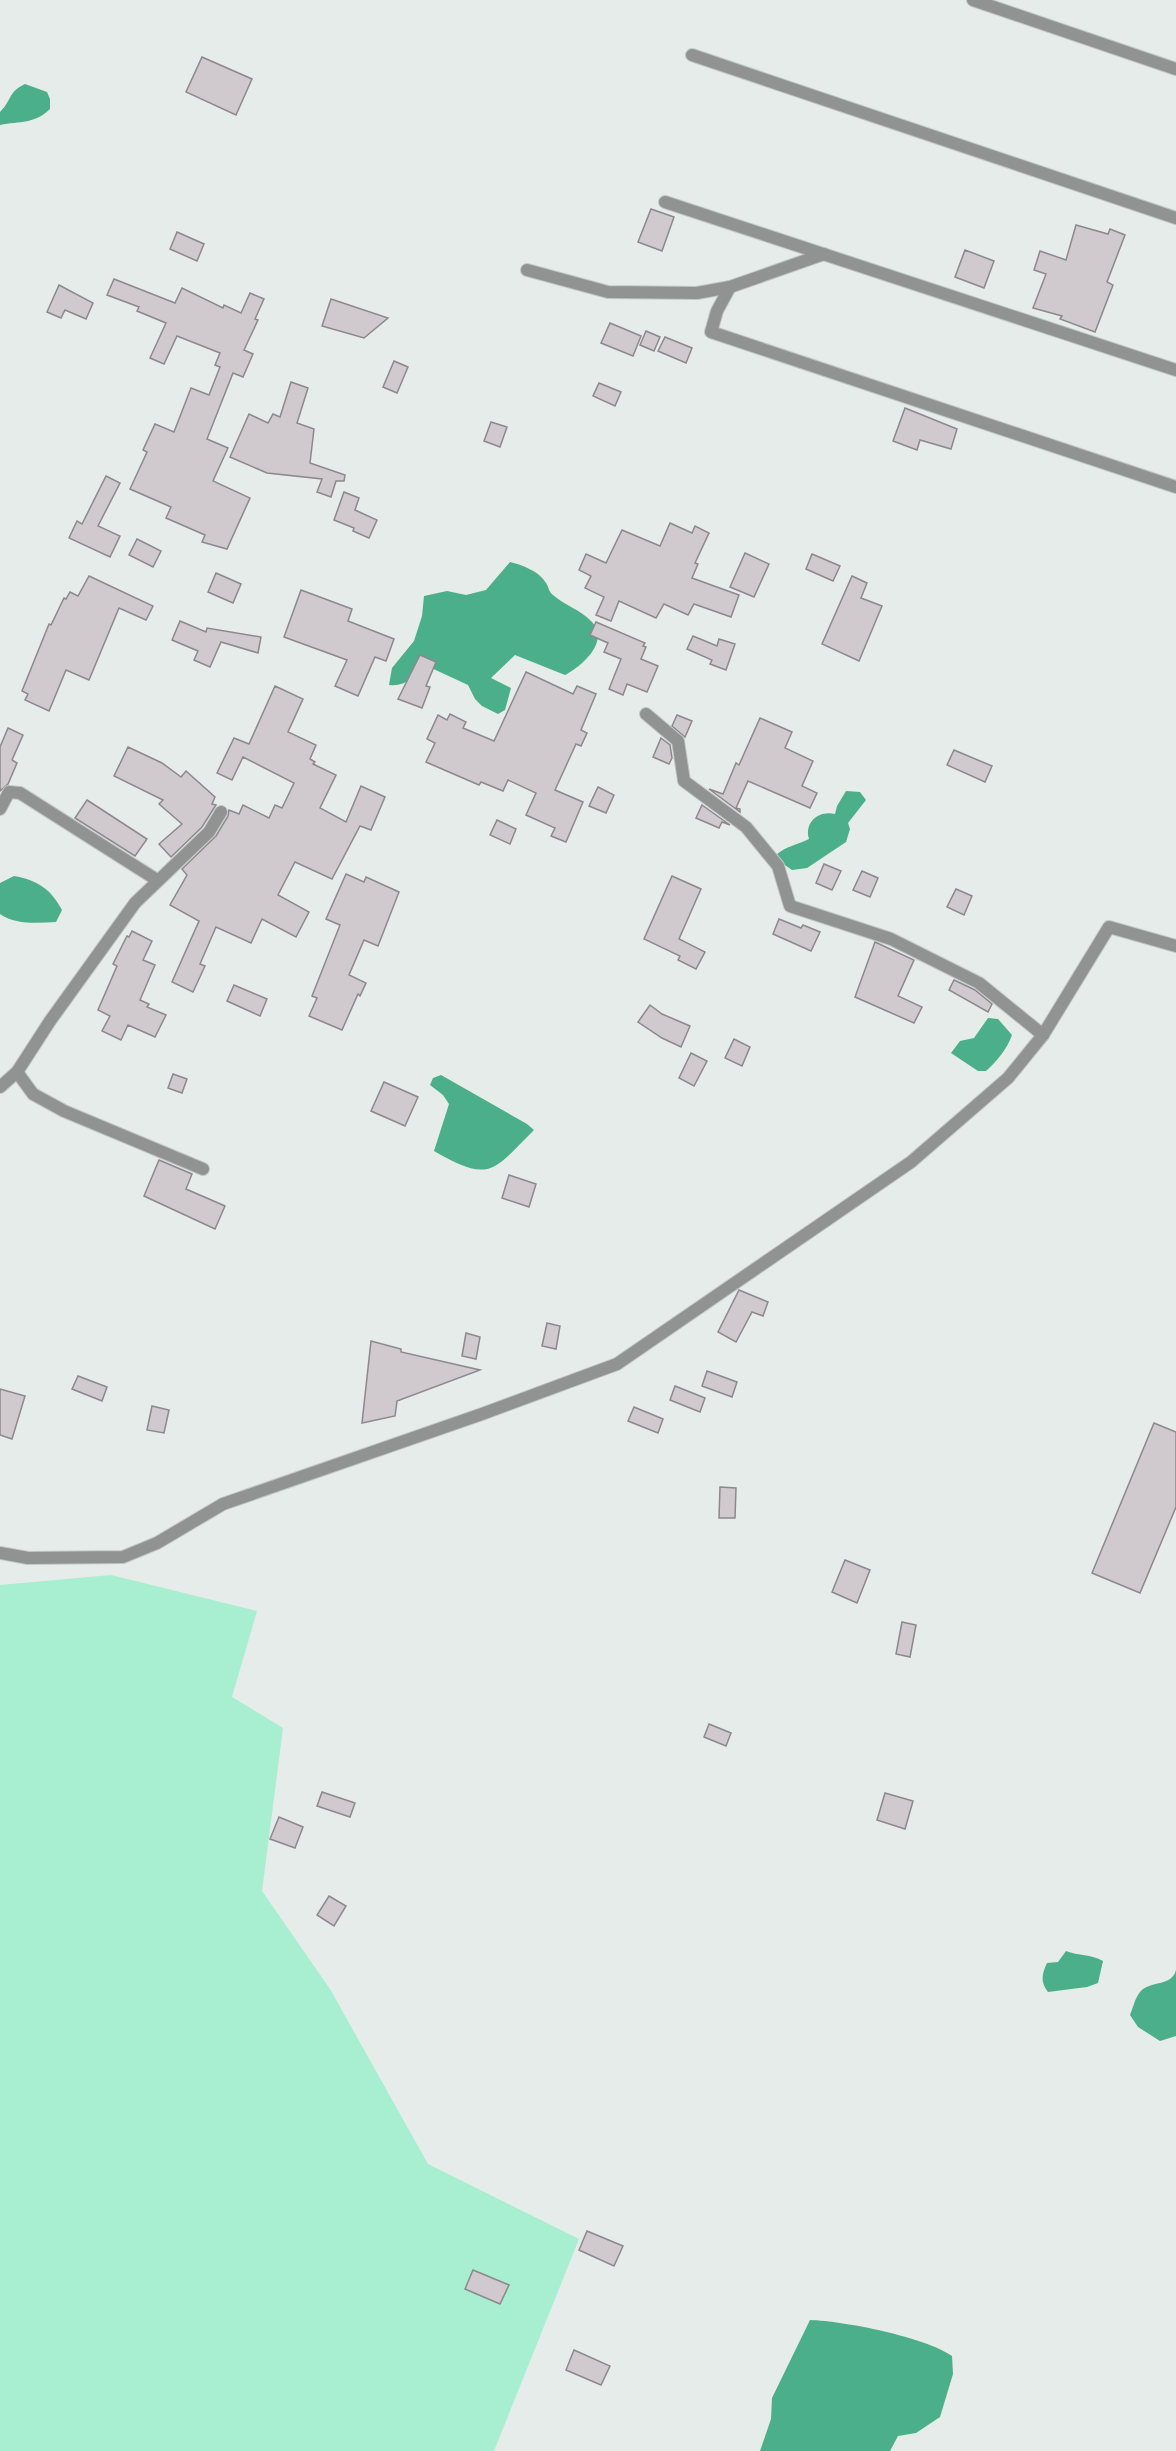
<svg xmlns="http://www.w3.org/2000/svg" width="1176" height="2451" font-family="Ubuntu,sans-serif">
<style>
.green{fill:#a7efd0}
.water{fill:#4aaf8a}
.building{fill:#d0cace;stroke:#8d888c;stroke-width:1.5}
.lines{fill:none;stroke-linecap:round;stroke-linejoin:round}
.minor-casing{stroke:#c1c7c5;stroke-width:14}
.minor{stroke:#909392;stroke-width:12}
</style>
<rect width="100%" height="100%" fill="#e5ece9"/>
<path class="green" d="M 111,1575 L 257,1611 L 232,1697 L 283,1728 L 262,1891 L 330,1989 L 428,2164 L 579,2239 L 494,2451 L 0,2451 L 0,1585 Z"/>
<g class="water">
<path d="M 25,84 L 47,92 L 50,99 L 50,109 C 35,124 20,121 0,125 L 0,112 C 12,100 8,92 25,84 Z"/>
<path d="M 510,562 C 522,565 539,571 546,583 C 549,587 548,591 553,595 C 564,605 581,610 591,621 C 611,641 582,666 565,675 L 515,655 L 491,678 L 511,688 L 505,710 L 498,714 L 482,706 L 475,699 L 468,685 L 427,666 C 415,676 406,687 389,685 L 392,668 L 414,641 L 422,616 L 424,596 L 447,591 L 466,595 L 486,590 Z"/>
<path d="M 846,791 L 860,792 L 866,800 L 848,823 L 850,829 L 846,842 L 807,868 L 792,870 L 782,863 L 776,855 C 786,846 797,845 809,839 C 804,822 819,810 835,814 L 837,806 Z"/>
<path d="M 14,876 C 37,880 51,889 62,910 L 56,922 C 37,923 16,925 0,914 L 0,883 Z"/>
<path d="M 988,1018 L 998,1019 L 1012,1035 C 1007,1049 997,1061 986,1071 L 978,1071 L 951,1053 L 960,1041 L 974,1038 Z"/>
<path d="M 441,1075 L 527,1124 L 534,1130 C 492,1172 490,1183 434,1151 L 449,1104 L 443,1095 L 430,1085 L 433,1078 Z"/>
<path d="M 1066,1951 C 1078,1956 1091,1954 1103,1961 L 1098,1983 L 1087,1987 L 1048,1992 C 1040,1982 1042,1974 1047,1963 L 1058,1962 Z"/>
<path d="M 1176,1970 L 1176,2036 L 1160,2041 L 1138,2027 L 1130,2015 C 1133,2008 1135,1998 1140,1992 C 1150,1980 1172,1987 1176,1970 Z"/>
<path d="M 810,2320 C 844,2321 925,2337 952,2356 L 953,2374 L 940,2417 L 916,2433 L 898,2436 L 890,2451 L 760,2451 L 771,2419 L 772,2398 Z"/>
</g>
<g class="building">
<path d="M 202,57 L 252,79 L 236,115 L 186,92 Z"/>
<path d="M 651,209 L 674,217 L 662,251 L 638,242 Z"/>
<path d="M 1076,225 L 1108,234 L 1110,229 L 1125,235 L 1107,282 L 1113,285 L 1095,332 L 1060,319 L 1062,316 L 1033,308 L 1046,274 L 1034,270 L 1040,251 L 1066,260 Z"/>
<path d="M 177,232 L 204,244 L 197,261 L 170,249 Z"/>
<path d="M 965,250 L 994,261 L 984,288 L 955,277 Z"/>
<path d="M 114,279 L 175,303 L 182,288 L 223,308 L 224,305 L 241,313 L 250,293 L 264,299 L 255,319 L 258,320 L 244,350 L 253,354 L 243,377 L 233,373 L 207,439 L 228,448 L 213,481 L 250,498 L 227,549 L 202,542 L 205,535 L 166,518 L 171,507 L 130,489 L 147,452 L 143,450 L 155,424 L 174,432 L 191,388 L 209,395 L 220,367 L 215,365 L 220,353 L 177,336 L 164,364 L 150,358 L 166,323 L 137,311 L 139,307 L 107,295 Z"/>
<path d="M 59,285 L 93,303 L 86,319 L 65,310 L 61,318 L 47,312 Z"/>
<path d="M 331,299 L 388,318 L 364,338 L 322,326 Z"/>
<path d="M 610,323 L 641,336 L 633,356 L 601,343 Z"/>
<path d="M 646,331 L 660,337 L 654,351 L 640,345 Z"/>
<path d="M 665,337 L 692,348 L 686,363 L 658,351 Z"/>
<path d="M 394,361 L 408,367 L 397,393 L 383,387 Z"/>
<path d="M 291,382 L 308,388 L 297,423 L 314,429 L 310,463 L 345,475 L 344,481 L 336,481 L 331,497 L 317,492 L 322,479 L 267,473 L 230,457 L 249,414 L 268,423 L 273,414 L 280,417 Z"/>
<path d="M 599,383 L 621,392 L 615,406 L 593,396 Z"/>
<path d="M 905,408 L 957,429 L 951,449 L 920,440 L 917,450 L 893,441 Z"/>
<path d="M 491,422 L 507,427 L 500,447 L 484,441 Z"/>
<path d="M 106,476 L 120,483 L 98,526 L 120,536 L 110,557 L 69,538 L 77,521 L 82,524 Z"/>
<path d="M 344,492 L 359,498 L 355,510 L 377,520 L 369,538 L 353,531 L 354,528 L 334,520 Z"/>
<path d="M 670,523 L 692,533 L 695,526 L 709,533 L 695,563 L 698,564 L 692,578 L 739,595 L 731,617 L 694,604 L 688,615 L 664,604 L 656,618 L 619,601 L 611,621 L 596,615 L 604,597 L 585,588 L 591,576 L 579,570 L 586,554 L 606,563 L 622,530 L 660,546 Z"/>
<path d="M 137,539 L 161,551 L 153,567 L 129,555 Z"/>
<path d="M 745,553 L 769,564 L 754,597 L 730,587 Z"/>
<path d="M 812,554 L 840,566 L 833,581 L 806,569 Z"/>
<path d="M 216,573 L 241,584 L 233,603 L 208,592 Z"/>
<path d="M 89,576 L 153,606 L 146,620 L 119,608 L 89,680 L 66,670 L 49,711 L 25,700 L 28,694 L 22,691 L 49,624 L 51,625 L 64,598 L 66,599 L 70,592 L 78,596 Z"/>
<path d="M 852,576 L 867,583 L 861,598 L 882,606 L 859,661 L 822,644 Z"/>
<path d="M 301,590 L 352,609 L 348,621 L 394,639 L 386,661 L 375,657 L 358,696 L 335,686 L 347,660 L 284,637 Z"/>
<path d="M 180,621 L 206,632 L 207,628 L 261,637 L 258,653 L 221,642 L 210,667 L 194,660 L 198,651 L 172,640 Z"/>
<path d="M 596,622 L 645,643 L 643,646 L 646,647 L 641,659 L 658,666 L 647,692 L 627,684 L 623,695 L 609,689 L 621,659 L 604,652 L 608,643 L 590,635 Z"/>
<path d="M 693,636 L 717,646 L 719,639 L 735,644 L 726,670 L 710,664 L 712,660 L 687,649 Z"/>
<path d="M 420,655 L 436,662 L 426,686 L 430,687 L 422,708 L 398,699 Z"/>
<path d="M 526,672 L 573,694 L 577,686 L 596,694 L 581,730 L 587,733 L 581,746 L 576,744 L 555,790 L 583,802 L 566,842 L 551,836 L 555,828 L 526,815 L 536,793 L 508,780 L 503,791 L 481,782 L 479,785 L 426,762 L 435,743 L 427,739 L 438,715 L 447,720 L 450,714 L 466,722 L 463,728 L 494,741 Z"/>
<path d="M 275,686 L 303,699 L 288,732 L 316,745 L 310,759 L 315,762 L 313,764 L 336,775 L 320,808 L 346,822 L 361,786 L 385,797 L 371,830 L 360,826 L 332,879 L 295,862 L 278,895 L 309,912 L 296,937 L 262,919 L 251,943 L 216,927 L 200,964 L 205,966 L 193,992 L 172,982 L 199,921 L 170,905 L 187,875 L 182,869 L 216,836 L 228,816 L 229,810 L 239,814 L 243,805 L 269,818 L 275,805 L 282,808 L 294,783 L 243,757 L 232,780 L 217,773 L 234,738 L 249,744 Z"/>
<path d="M 677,715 L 692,721 L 685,737 L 672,726 Z"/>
<path d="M 760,718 L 792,732 L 785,748 L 813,761 L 802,786 L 817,793 L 810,808 L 748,781 L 736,808 L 740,809 L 740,812 L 709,789 L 723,794 L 736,763 L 739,765 Z"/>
<path d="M 8,728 L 23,735 L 12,760 L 17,763 L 8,784 L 0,791 L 0,747 Z"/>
<path d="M 661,738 L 670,745 L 672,758 L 669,764 L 653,757 Z"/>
<path d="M 128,747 L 162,763 L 181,777 L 186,771 L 215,797 L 212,804 L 216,805 L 202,827 L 171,857 L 159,844 L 182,824 L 159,804 L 163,800 L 114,776 Z"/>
<path d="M 954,750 L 992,766 L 985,782 L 947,765 Z"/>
<path d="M 598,787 L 614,795 L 606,813 L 589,806 Z"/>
<path d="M 87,800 L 147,839 L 135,856 L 75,818 Z"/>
<path d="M 702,805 L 730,825 L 722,822 L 719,828 L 696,818 Z"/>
<path d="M 497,820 L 516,829 L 510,844 L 490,835 Z"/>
<path d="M 824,864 L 841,871 L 832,890 L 816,883 Z"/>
<path d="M 862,871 L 878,878 L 870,897 L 853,890 Z"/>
<path d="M 346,874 L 364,882 L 366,877 L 399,892 L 378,946 L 364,940 L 349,975 L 366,983 L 360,996 L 358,994 L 342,1030 L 309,1016 L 317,998 L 312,996 L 340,925 L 326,919 Z"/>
<path d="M 672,876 L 701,889 L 679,939 L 705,952 L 696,969 L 678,960 L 680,956 L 644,939 Z"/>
<path d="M 956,889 L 972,896 L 964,915 L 947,907 Z"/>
<path d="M 779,919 L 801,928 L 803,925 L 820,932 L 811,951 L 773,934 Z"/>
<path d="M 132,931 L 152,941 L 143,960 L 155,965 L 140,1000 L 149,1004 L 147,1007 L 166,1015 L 155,1037 L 128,1025 L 121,1040 L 102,1031 L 110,1016 L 98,1010 L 117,966 L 113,964 L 127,936 L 129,937 Z"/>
<path d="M 875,942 L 914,960 L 898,996 L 922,1007 L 914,1023 L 855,997 Z"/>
<path d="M 954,980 L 975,990 L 992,1004 L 988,1012 L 949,990 Z"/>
<path d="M 234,985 L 267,999 L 260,1016 L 227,1001 Z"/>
<path d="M 650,1005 L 662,1014 L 690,1026 L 681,1047 L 662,1038 L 638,1022 Z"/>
<path d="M 734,1039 L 750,1047 L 742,1066 L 725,1058 Z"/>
<path d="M 691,1053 L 707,1061 L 694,1086 L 679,1078 Z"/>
<path d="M 173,1074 L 187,1079 L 182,1093 L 168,1088 Z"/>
<path d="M 384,1082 L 418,1097 L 405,1126 L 371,1111 Z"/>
<path d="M 159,1160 L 192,1174 L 186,1189 L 225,1206 L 215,1229 L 144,1196 Z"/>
<path d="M 509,1175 L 536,1184 L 529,1207 L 502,1198 Z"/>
<path d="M 739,1290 L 768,1302 L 763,1316 L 752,1312 L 736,1342 L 718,1332 Z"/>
<path d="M 547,1323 L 560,1326 L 556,1349 L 542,1346 Z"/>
<path d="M 466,1333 L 480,1337 L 476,1359 L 462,1356 Z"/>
<path d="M 371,1341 L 401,1349 L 401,1352 L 480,1370 L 397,1401 L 395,1416 L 362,1423 Z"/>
<path d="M 707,1371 L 737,1382 L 732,1397 L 702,1386 Z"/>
<path d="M 78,1376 L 107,1387 L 102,1401 L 72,1389 Z"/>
<path d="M 675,1386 L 705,1398 L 700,1412 L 670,1400 Z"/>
<path d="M 0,1389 L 25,1396 L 12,1439 L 0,1435 Z"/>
<path d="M 152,1406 L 169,1410 L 164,1433 L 147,1430 Z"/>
<path d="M 634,1407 L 663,1419 L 658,1433 L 628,1421 Z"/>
<path d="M 1154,1423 L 1176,1432 L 1176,1507 L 1140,1593 L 1092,1573 Z"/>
<path d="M 720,1487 L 736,1488 L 735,1518 L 719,1518 Z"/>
<path d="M 845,1560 L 870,1570 L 857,1603 L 832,1592 Z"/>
<path d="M 902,1622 L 916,1625 L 910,1657 L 896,1654 Z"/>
<path d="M 709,1724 L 731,1733 L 726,1746 L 704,1737 Z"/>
<path d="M 322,1792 L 355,1803 L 350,1817 L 317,1806 Z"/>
<path d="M 885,1793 L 913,1801 L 905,1829 L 877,1820 Z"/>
<path d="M 279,1817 L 303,1827 L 295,1848 L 270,1839 Z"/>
<path d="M 329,1896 L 346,1906 L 334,1926 L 317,1915 Z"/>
<path d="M 587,2231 L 623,2246 L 614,2266 L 579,2250 Z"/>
<path d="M 473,2270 L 509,2285 L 500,2304 L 465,2289 Z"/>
<path d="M 574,2350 L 610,2366 L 601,2385 L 566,2370 Z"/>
</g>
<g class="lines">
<g class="minor-casing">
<g id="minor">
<path d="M 973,0 L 1176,69"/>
<path d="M 692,55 L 1176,218"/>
<path d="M 665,202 L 1176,370"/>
<path d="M 824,254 L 730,287 L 717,311 L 711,332 L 1176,487"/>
<path d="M 527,270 L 608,292 L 697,293 L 730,287"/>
<path d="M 646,714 L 678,741 L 684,781 L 746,827 L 778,866 L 790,906 L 891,939 L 979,983 L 1043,1035"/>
<path d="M 0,809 L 9,792 L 20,793 L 157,880"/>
<path d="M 17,1072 L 33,1094 L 64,1111 L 203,1169"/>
<path d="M 0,1087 L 17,1072 L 50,1021 L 135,903 L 209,832 L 221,812"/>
<path d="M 0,1553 L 28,1558 L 123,1557 L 157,1543 L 223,1504 L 482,1414 L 617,1364 L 911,1162 L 1008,1078 L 1043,1035 L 1109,927 L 1176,946"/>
</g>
</g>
<use href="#minor" class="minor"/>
</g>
</svg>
